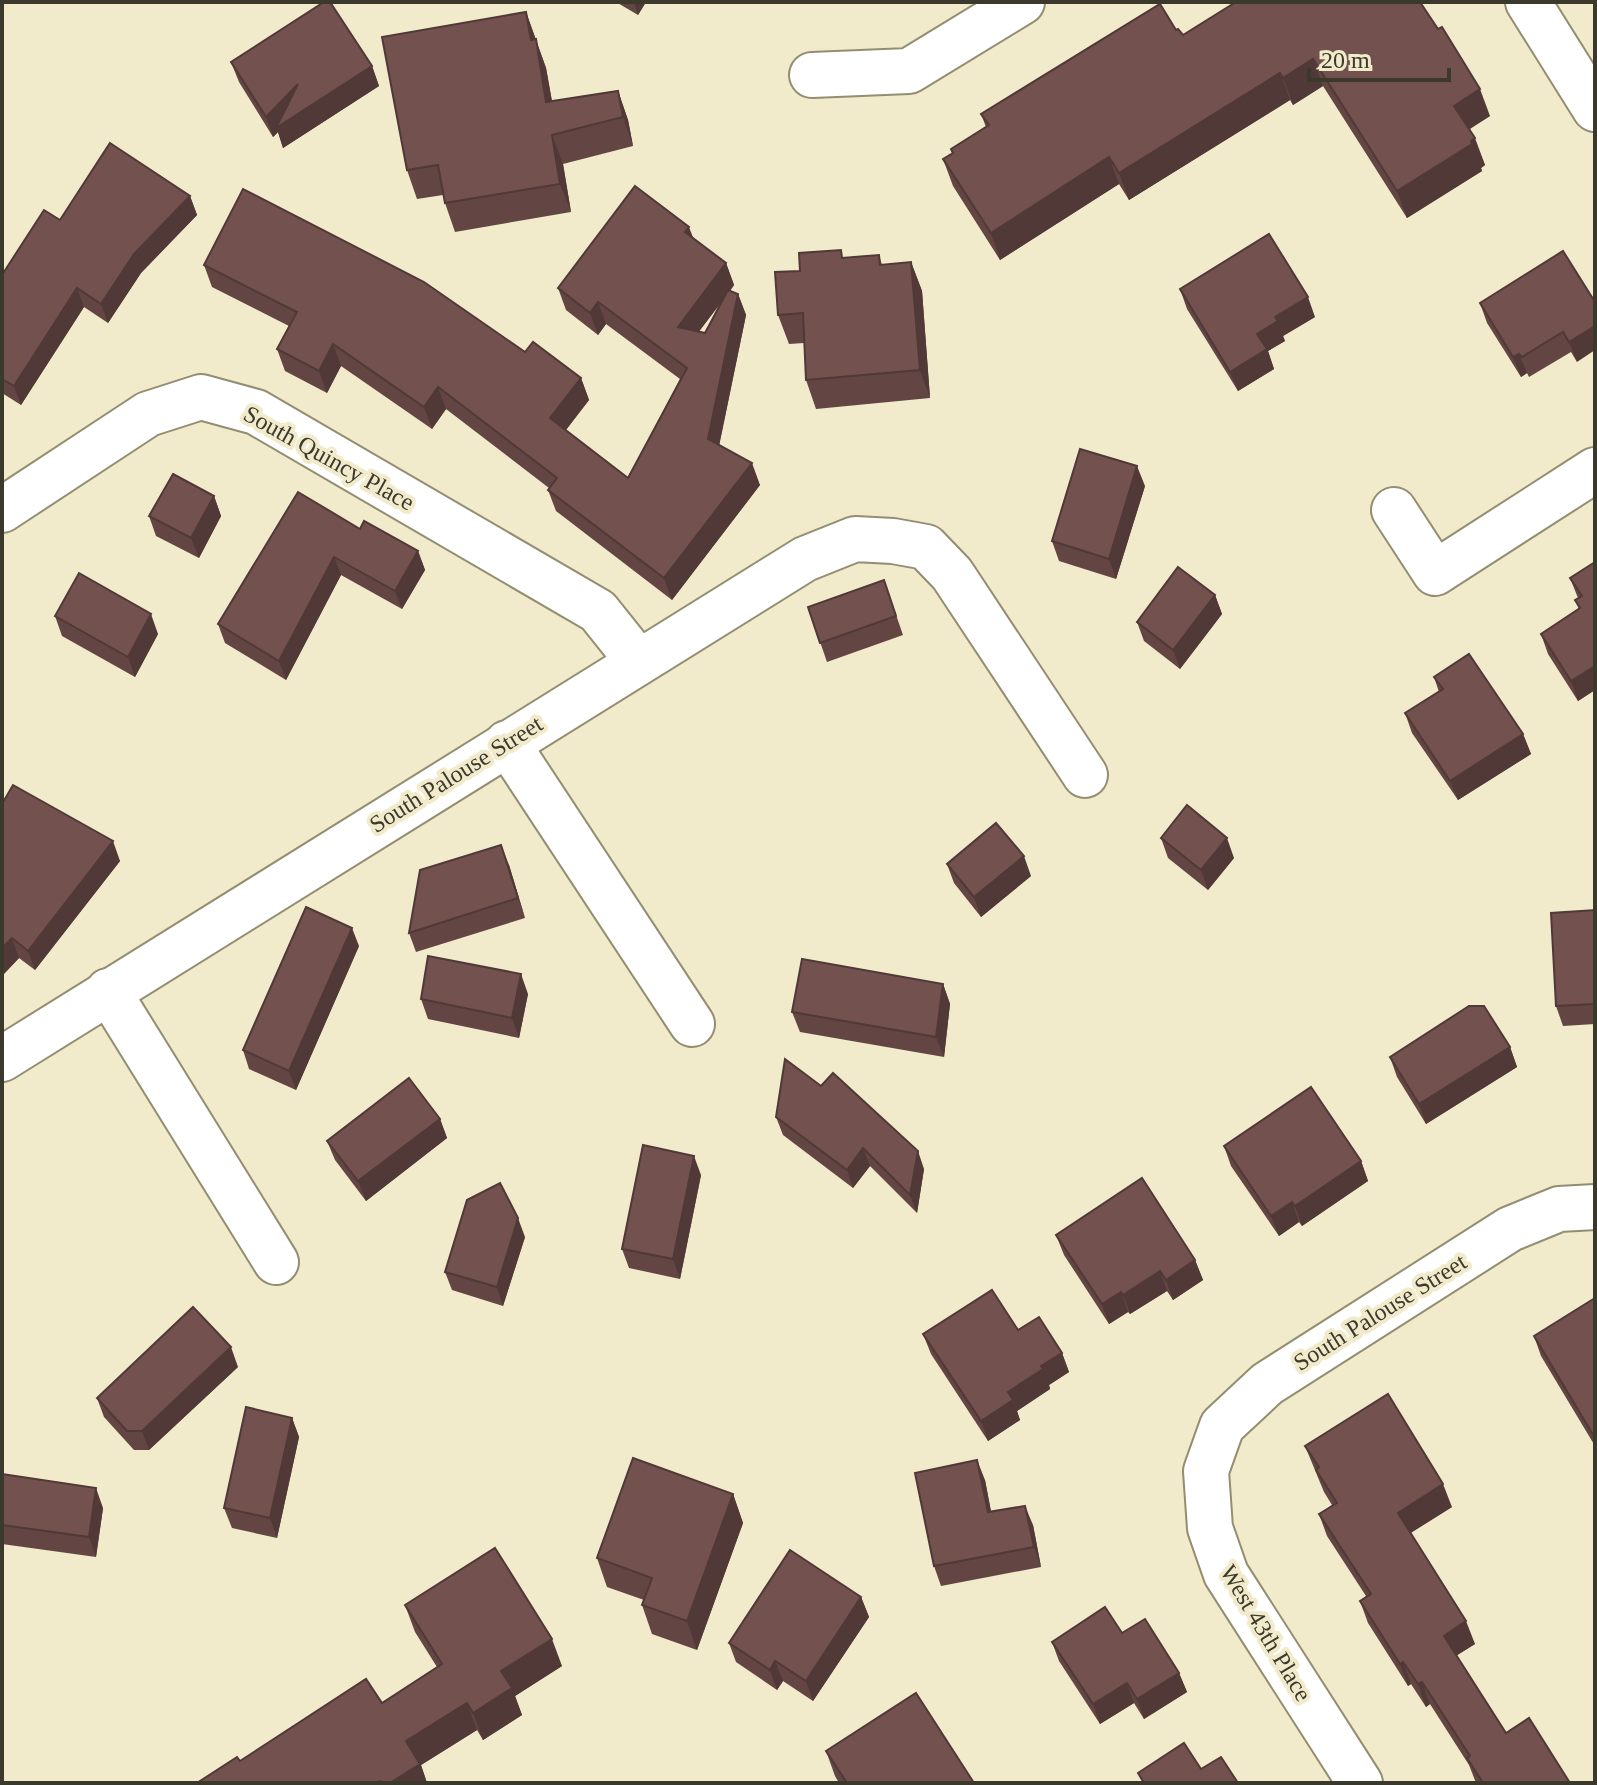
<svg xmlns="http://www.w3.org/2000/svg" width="1597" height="1785" font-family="'Times New Roman',serif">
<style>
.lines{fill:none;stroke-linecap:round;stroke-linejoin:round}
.minor-casing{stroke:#938d71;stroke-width:48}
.minor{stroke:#fff;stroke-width:44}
.wall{fill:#634643;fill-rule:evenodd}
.shaded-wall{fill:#503937}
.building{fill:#73514e;stroke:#503937;stroke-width:2}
.labels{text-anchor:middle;stroke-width:8;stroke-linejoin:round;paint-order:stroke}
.street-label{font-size:24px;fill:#3b392c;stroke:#f1ebcc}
</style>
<rect width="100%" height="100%" fill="#f1ebcc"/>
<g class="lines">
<g class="minor-casing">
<g id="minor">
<path d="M 1528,2 L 1595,109"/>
<path d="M 812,75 L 909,71 L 1022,2"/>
<path d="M 2,510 L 148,414 L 201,397 L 256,412 L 598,611 L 638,661"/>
<path d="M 1394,510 L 1435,573 L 1595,470"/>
<path d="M 507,743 L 692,1024"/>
<path d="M 108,991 L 276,1262"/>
<path d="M 2,1059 L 805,559 L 855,539 L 893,541 L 926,547 L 952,574 L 1085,775"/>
<path d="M 1360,1783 L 1226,1574 L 1210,1528 L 1206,1471 L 1222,1426 L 1267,1384 L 1510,1229 L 1559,1209 L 1595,1207"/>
</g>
</g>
<use href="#minor" class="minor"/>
</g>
<g class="wall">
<path d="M 616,2 L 646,2 L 638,15 Z"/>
<path d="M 1236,2 L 1490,116 L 1470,129 L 1485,165 L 1481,168 L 1482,171 L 1407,218 L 1323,86 L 1293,105 L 1290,100 L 1129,200 L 1119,184 L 1000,260 L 953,186 L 943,159 L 953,153 L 951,149 L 986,127 L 981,114 L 1176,30 L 1183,35 Z"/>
<path d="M 526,12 L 546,68 L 552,101 L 618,91 L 628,120 L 633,146 L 563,164 L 571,212 L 455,232 L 445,203 L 443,195 L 417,199 L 407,170 Z"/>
<path d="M 231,62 L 372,66 L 379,86 L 283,148 L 278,132 L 273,137 L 239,82 Z"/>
<path d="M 190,196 L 197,215 L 141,273 L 108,323 L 84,307 L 21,405 L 2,393 L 2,275 L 60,220 Z"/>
<path d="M 693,238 L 726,263 L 734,285 L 730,291 L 738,294 L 746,315 L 719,445 L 760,485 L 672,600 L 556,511 L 548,490 L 549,488 L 446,409 L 432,429 L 341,366 L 327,393 L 285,371 L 277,349 L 289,326 L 212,287 L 204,265 L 525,352 L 581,378 L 589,400 L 566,430 L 628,478 L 680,379 L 606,324 L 598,335 L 566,310 L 558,288 ZM 724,299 L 705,333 L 699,331 Z"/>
<path d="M 1563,251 L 1577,362 L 1571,352 L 1529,377 L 1527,373 L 1521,377 L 1487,323 L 1480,303 Z"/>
<path d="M 879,255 L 882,265 L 911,262 L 922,291 L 930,398 L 816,409 L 806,380 L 804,343 L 789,344 L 778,315 L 800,271 L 844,258 Z"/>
<path d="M 1180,289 L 1315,317 L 1283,336 L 1285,341 L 1268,351 L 1274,369 L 1238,391 L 1187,309 Z"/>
<path d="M 1145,486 L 1116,579 L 1059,561 L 1052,541 Z"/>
<path d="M 214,496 L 221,516 L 199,558 L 156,536 L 149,516 Z"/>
<path d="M 360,529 L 418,551 L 425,570 L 402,609 L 341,575 L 286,680 L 225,643 L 218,624 Z"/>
<path d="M 1595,562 L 1595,690 L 1578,701 L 1548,654 L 1541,634 L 1579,609 L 1575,600 L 1578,598 L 1570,578 Z"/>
<path d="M 884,580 L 903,635 L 827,662 L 808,607 Z"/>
<path d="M 1215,595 L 1222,614 L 1180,669 L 1144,641 L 1137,622 Z"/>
<path d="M 55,616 L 158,634 L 135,677 L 62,636 Z"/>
<path d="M 1434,677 L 1523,734 L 1531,754 L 1458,800 L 1412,733 L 1405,713 L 1439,692 Z"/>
<path d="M 2,804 L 120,861 L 35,970 L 19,958 L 2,976 Z"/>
<path d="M 1161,838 L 1234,858 L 1208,890 L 1168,858 Z"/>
<path d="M 947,864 L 1031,876 L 981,917 L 954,883 Z"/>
<path d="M 509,865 L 525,918 L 416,952 L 409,933 Z"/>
<path d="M 1595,910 L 1595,1024 L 1563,1026 L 1556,1006 Z"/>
<path d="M 359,946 L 296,1090 L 249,1069 L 243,1050 Z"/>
<path d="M 943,984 L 950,1004 L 944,1057 L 800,1032 L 792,1012 Z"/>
<path d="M 528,994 L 519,1038 L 428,1019 L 421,999 Z"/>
<path d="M 1510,1047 L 1517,1067 L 1426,1124 L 1397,1077 L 1390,1057 Z"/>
<path d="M 776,1117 L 924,1169 L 917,1213 L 870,1166 L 853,1188 L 783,1135 Z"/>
<path d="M 440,1119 L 447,1138 L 366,1201 L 335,1160 L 327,1141 Z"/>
<path d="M 1224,1146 L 1361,1161 L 1368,1181 L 1302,1226 L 1299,1222 L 1279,1236 L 1231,1166 Z"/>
<path d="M 701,1175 L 680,1279 L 629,1268 L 622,1249 Z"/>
<path d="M 1056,1235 L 1195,1260 L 1203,1280 L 1173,1300 L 1167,1291 L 1130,1314 L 1128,1312 L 1109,1324 L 1064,1255 Z"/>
<path d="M 525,1237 L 503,1306 L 452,1290 L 445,1272 Z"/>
<path d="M 1595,1298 L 1595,1446 L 1541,1356 L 1534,1336 Z"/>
<path d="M 1018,1330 L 1062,1353 L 1069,1372 L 1049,1385 L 1050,1389 L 1017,1411 L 1020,1420 L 988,1441 L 931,1354 L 923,1334 Z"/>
<path d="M 238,1367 L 149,1450 L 134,1450 L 104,1417 L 97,1398 Z"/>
<path d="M 292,1418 L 299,1437 L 277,1538 L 232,1528 L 224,1508 Z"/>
<path d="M 1305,1446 L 1452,1507 L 1410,1533 L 1475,1644 L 1456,1656 L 1506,1733 L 1570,1783 L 1476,1783 L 1469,1765 L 1430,1704 L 1426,1707 L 1411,1684 L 1408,1686 L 1368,1623 L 1360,1601 L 1366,1596 L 1327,1536 L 1319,1514 L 1332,1505 L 1324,1492 Z"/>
<path d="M 2,1474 L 103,1508 L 96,1557 L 2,1544 Z"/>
<path d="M 985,1480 L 991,1512 L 1033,1525 L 1041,1567 L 941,1586 L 934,1566 Z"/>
<path d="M 733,1494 L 743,1523 L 697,1650 L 652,1634 L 642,1605 L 644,1600 L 607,1587 L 597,1558 Z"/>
<path d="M 861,1597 L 869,1617 L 813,1701 L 783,1681 L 777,1690 L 736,1662 L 729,1643 Z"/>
<path d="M 405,1605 L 562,1666 L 515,1696 L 522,1715 L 483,1740 L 477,1730 L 421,1765 L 427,1783 L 197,1783 L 382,1703 L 437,1667 L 415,1632 Z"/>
<path d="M 1122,1633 L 1179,1673 L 1187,1692 L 1144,1719 L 1134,1703 L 1100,1724 L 1059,1661 L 1052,1642 Z"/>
<path d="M 826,1751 L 974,1783 L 839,1783 L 835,1776 Z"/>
</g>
<g class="shaded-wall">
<path d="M 634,2 L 646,2 L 638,15 Z"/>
<path d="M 526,12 L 546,68 L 557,130 L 546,102 L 531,40 Z"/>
<path d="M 1313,59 L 1323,86 L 1293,105 L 1283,78 Z"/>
<path d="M 372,66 L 379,86 L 283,148 L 278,132 L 273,137 L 266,117 L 298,84 Z"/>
<path d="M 1280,73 L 1290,100 L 1129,200 L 1119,173 Z"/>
<path d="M 1480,89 L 1490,116 L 1464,132 L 1454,106 Z"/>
<path d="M 618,91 L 628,120 L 633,146 L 623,117 Z"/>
<path d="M 552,135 L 563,164 L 571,212 L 560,184 Z"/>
<path d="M 1475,138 L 1485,165 L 1481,168 L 1482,171 L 1407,218 L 1397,191 Z"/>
<path d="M 1109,157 L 1119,184 L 1000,260 L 991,233 Z"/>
<path d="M 190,196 L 197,215 L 141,273 L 108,323 L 101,304 L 134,254 Z"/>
<path d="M 689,227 L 697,248 L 685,232 Z"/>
<path d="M 911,262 L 922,291 L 930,398 L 920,370 Z"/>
<path d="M 726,263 L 734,285 L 686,349 L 678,327 Z"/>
<path d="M 77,288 L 84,307 L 21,405 L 14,386 Z"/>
<path d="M 738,294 L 746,315 L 716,461 L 708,439 Z"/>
<path d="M 1308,297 L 1315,317 L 1283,336 L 1285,341 L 1268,351 L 1274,369 L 1238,391 L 1230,372 L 1257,334 L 1275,317 Z"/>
<path d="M 598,302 L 606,324 L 598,335 L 590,313 Z"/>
<path d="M 1595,326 L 1595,350 L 1577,362 L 1569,342 Z"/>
<path d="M 333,344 L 341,366 L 327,393 L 319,371 Z"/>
<path d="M 1519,354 L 1527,373 L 1521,377 L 1513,357 Z"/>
<path d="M 581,378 L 589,400 L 558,440 L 550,418 Z"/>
<path d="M 438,387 L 446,409 L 432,429 L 424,407 Z"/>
<path d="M 752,463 L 760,485 L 672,600 L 664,578 Z"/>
<path d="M 1137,466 L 1145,486 L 1116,579 L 1109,559 Z"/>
<path d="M 214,496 L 221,516 L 199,558 L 191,538 Z"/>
<path d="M 418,551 L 425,570 L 402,609 L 395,591 Z"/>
<path d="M 334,557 L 341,575 L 286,680 L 279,661 Z"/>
<path d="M 1215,595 L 1222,614 L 1180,669 L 1173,650 Z"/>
<path d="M 151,614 L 158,634 L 135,677 L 128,657 Z"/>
<path d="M 1595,666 L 1595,690 L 1578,701 L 1571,681 Z"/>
<path d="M 1523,734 L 1531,754 L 1458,800 L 1450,781 Z"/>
<path d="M 1227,838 L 1234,858 L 1208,890 L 1201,870 Z"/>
<path d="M 113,841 L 120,861 L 35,970 L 28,951 Z"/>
<path d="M 501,845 L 509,865 L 525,918 L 518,898 Z"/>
<path d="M 1024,856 L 1031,876 L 981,917 L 974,897 Z"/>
<path d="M 352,928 L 359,946 L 296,1090 L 289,1071 Z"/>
<path d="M 12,938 L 19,958 L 2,976 L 2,948 Z"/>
<path d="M 521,974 L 528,994 L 519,1038 L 512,1018 Z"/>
<path d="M 943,984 L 950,1004 L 944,1057 L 936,1037 Z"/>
<path d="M 1510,1047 L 1517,1067 L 1426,1124 L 1419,1104 Z"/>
<path d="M 440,1119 L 447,1138 L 366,1201 L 358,1181 Z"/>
<path d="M 863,1148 L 870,1166 L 853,1188 L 847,1170 Z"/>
<path d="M 918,1151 L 924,1169 L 917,1213 L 910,1195 Z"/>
<path d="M 694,1156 L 701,1175 L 680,1279 L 673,1259 Z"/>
<path d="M 1361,1161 L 1368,1181 L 1302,1226 L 1295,1206 Z"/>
<path d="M 1292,1202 L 1299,1222 L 1279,1236 L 1271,1216 Z"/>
<path d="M 518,1218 L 525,1237 L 503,1306 L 497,1287 Z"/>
<path d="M 1195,1260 L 1203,1280 L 1173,1300 L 1166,1280 Z"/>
<path d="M 1160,1271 L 1167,1291 L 1130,1314 L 1123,1295 Z"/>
<path d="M 1121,1292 L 1128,1312 L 1109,1324 L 1102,1304 Z"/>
<path d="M 231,1347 L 238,1367 L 149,1450 L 142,1431 Z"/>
<path d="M 1062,1353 L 1069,1372 L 1049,1385 L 1050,1389 L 1017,1411 L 1020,1420 L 988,1441 L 981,1421 L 1008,1392 L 1041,1366 Z"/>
<path d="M 292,1418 L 299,1437 L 277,1538 L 270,1518 Z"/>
<path d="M 977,1460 L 985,1480 L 995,1532 L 988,1512 Z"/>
<path d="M 1443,1484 L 1452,1507 L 1406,1536 L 1398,1513 Z"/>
<path d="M 96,1488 L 103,1508 L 96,1557 L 89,1537 Z"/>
<path d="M 733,1494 L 743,1523 L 697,1650 L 687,1621 Z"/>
<path d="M 1025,1506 L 1033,1525 L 1041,1567 L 1034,1547 Z"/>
<path d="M 861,1597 L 869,1617 L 813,1701 L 806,1681 Z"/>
<path d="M 1466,1621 L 1475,1644 L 1452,1658 L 1444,1636 Z"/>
<path d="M 552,1639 L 562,1666 L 515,1696 L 522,1715 L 483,1740 L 473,1713 L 501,1671 Z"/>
<path d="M 775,1661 L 783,1681 L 777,1690 L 770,1670 Z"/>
<path d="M 1403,1662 L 1411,1684 L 1408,1686 L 1400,1664 Z"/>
<path d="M 1179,1673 L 1187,1692 L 1144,1719 L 1137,1699 Z"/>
<path d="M 1422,1682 L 1430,1704 L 1426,1707 L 1418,1684 Z"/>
<path d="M 1127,1683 L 1134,1703 L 1100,1724 L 1093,1704 Z"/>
<path d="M 467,1703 L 477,1730 L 421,1765 L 427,1783 L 390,1783 L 406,1741 Z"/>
</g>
<g class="building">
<path d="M 324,2 L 330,2 L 372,66 L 276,128 L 298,84 L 266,117 L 231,62 Z"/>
<path d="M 1236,2 L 1420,2 L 1438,29 L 1442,27 L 1480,89 L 1454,106 L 1475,138 L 1471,141 L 1472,144 L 1397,191 L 1313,59 L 1283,78 L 1280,73 L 1119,173 L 1109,157 L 991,233 L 943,159 L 953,153 L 951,149 L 989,125 L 981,114 L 1160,4 L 1176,30 L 1178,29 L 1183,35 Z"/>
<path d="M 526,12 L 531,40 L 536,39 L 546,102 L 618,91 L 623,117 L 552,135 L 560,184 L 445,203 L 438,165 L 407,170 L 382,37 Z"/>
<path d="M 110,143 L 190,196 L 134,254 L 101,304 L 77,288 L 14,386 L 2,379 L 2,275 L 44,210 L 60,220 Z"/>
<path d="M 635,186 L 689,227 L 685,232 L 726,263 L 678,327 L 705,333 L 728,290 L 738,294 L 708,439 L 752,463 L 664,578 L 548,490 L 557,478 L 438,387 L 424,407 L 333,344 L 319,371 L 277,349 L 297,312 L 204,265 L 243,189 L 424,282 L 525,352 L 533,342 L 581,378 L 550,418 L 628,478 L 687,368 L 598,302 L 590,313 L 558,288 Z"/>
<path d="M 1269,234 L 1308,297 L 1275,317 L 1278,321 L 1257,334 L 1267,349 L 1230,372 L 1180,289 Z"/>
<path d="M 841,250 L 842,258 L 879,255 L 880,265 L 911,262 L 920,370 L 806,380 L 803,313 L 778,315 L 775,272 L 800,271 L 799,253 Z"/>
<path d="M 1563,251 L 1595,302 L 1595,326 L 1569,342 L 1563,332 L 1522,357 L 1519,354 L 1513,357 L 1480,303 Z"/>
<path d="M 1080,449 L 1137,466 L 1109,559 L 1052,541 Z"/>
<path d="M 173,474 L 214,496 L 191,538 L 149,516 Z"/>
<path d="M 298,492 L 360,529 L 364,521 L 418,551 L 395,591 L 334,557 L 279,661 L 218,624 Z"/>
<path d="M 1595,562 L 1595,666 L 1571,681 L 1541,634 L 1580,608 L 1575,600 L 1582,596 L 1570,578 Z"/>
<path d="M 1178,567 L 1215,595 L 1173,650 L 1137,622 Z"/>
<path d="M 79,573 L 151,614 L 128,657 L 55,616 Z"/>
<path d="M 884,580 L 896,616 L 820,643 L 808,607 Z"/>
<path d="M 1469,654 L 1523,734 L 1450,781 L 1405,713 L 1443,689 L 1434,677 Z"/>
<path d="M 13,785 L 113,841 L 28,951 L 12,938 L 2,948 L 2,804 Z"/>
<path d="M 1187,805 L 1227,838 L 1201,870 L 1161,838 Z"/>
<path d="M 996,823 L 1024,856 L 974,897 L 947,864 Z"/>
<path d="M 501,845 L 518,898 L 409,933 L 420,870 Z"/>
<path d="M 306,907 L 352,928 L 289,1071 L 243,1050 Z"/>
<path d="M 1595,910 L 1595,1004 L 1556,1006 L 1551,913 Z"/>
<path d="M 428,956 L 521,974 L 512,1018 L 421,999 Z"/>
<path d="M 802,959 L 943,984 L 936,1037 L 792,1012 Z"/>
<path d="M 1469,1006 L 1484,1006 L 1510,1047 L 1419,1104 L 1390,1057 Z"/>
<path d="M 785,1059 L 821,1086 L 833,1073 L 918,1151 L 910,1195 L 863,1148 L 847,1170 L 776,1117 Z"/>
<path d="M 409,1078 L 440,1119 L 358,1181 L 327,1141 Z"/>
<path d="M 1311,1087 L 1361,1161 L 1295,1206 L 1292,1202 L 1271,1216 L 1224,1146 Z"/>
<path d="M 643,1145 L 694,1156 L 673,1259 L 622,1249 Z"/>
<path d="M 1142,1178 L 1195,1260 L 1166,1280 L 1160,1271 L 1123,1295 L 1121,1292 L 1102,1304 L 1056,1235 Z"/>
<path d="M 500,1183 L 518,1218 L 497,1287 L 445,1272 L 467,1200 Z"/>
<path d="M 992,1290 L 1018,1330 L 1039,1317 L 1062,1353 L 1041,1366 L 1043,1369 L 1008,1392 L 1013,1400 L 981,1421 L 923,1334 Z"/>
<path d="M 1595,1298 L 1595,1438 L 1534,1336 Z"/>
<path d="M 193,1307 L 231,1347 L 142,1431 L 127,1431 L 97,1398 Z"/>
<path d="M 1388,1394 L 1443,1484 L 1398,1513 L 1466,1621 L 1444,1636 L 1506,1733 L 1529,1718 L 1570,1783 L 1483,1783 L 1467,1758 L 1470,1756 L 1422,1682 L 1418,1684 L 1403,1662 L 1400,1664 L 1360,1601 L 1371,1594 L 1319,1514 L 1337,1503 L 1316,1470 L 1319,1467 L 1305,1446 Z"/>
<path d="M 246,1407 L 292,1418 L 270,1518 L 224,1508 Z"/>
<path d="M 633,1458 L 733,1494 L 687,1621 L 642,1605 L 652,1578 L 597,1558 Z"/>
<path d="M 977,1460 L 988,1512 L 1025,1506 L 1034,1547 L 934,1566 L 915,1473 Z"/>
<path d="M 2,1474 L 96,1488 L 89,1537 L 2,1525 Z"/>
<path d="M 495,1548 L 552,1639 L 501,1671 L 512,1688 L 473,1713 L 467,1703 L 406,1741 L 420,1764 L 390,1783 L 382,1783 L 380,1781 L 376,1783 L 197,1783 L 237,1757 L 240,1761 L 366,1679 L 382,1703 L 442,1664 L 405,1605 Z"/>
<path d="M 790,1550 L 861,1597 L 806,1681 L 775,1661 L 770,1670 L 729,1643 Z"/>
<path d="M 1105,1607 L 1122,1633 L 1145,1619 L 1179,1673 L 1137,1699 L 1127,1683 L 1093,1704 L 1052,1642 Z"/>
<path d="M 916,1693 L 974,1783 L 847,1783 L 826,1751 Z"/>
<path d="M 1184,1743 L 1201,1769 L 1221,1757 L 1238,1783 L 1144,1783 L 1138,1773 Z"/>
</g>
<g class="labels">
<g class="street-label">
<text transform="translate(329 458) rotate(29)" y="8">South Quincy Place</text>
<text transform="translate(456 774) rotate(-32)" y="8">South Palouse Street</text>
<text transform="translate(1380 1312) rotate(-32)" y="8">South Palouse Street</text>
<text transform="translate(1266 1633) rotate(59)" y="8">West 43th Place</text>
</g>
</g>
<rect width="1597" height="1785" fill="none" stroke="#3b392c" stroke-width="8"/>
<path d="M1309 68v12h140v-12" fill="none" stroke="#3b392c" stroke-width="4"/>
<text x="1321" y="68" font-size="24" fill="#3b392c" stroke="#f1ebcc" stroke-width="6" paint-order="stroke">20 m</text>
</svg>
